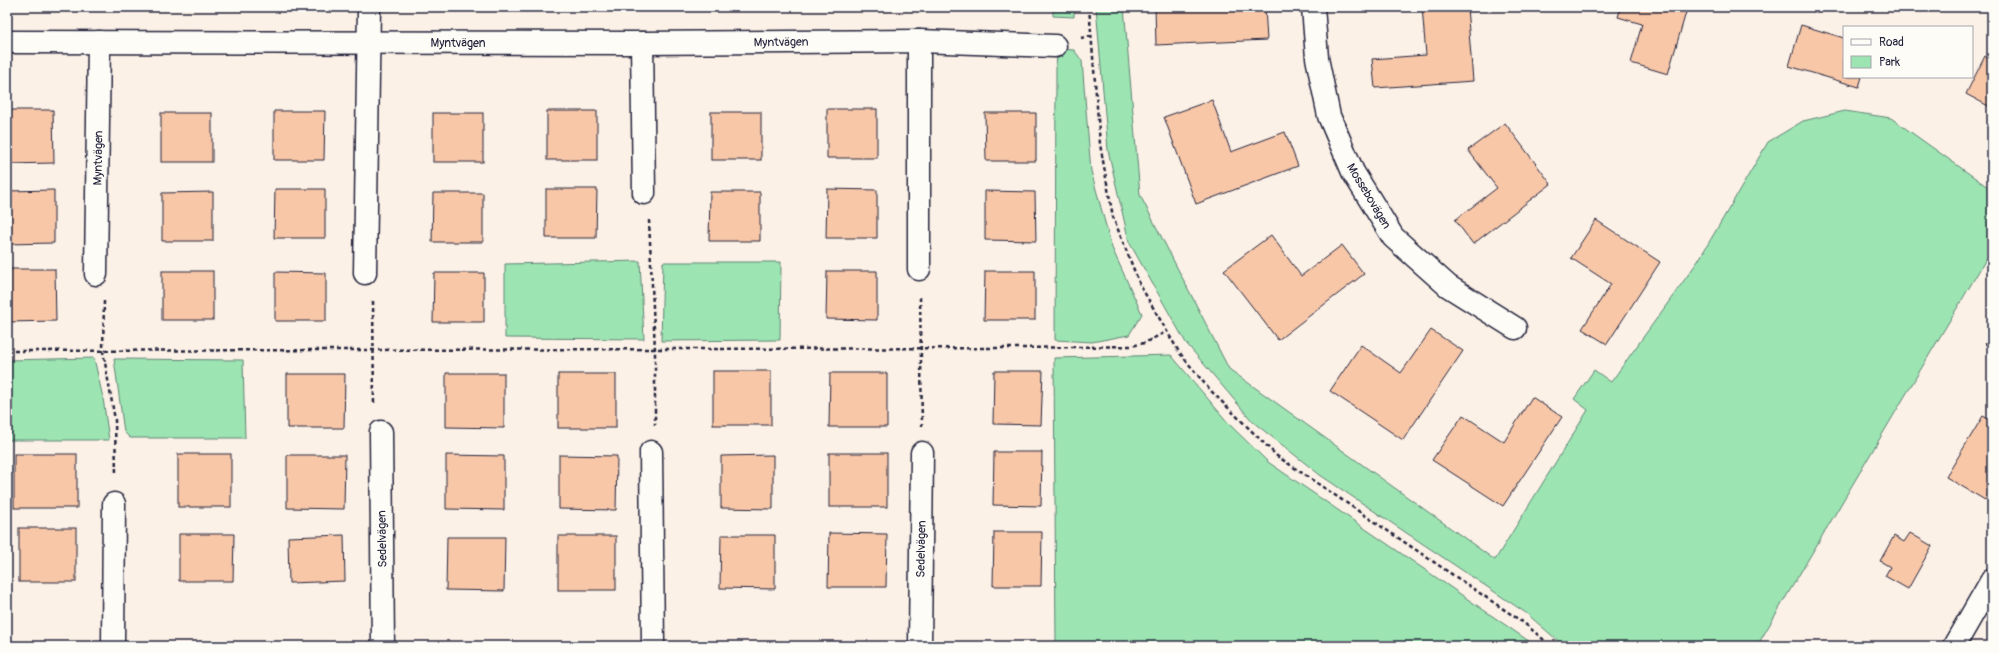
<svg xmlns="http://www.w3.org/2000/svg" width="1999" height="653" font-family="Pangolin,sans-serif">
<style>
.green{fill:#9ce4b1;stroke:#5f8376}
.building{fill:#f8c7a8;stroke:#22223b}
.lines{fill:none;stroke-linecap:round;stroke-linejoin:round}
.minor-casing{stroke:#22223b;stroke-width:25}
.path{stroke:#22223b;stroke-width:2.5;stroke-dasharray:4 3;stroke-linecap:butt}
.minor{stroke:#fdfcf7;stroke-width:22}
.labels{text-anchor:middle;stroke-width:3.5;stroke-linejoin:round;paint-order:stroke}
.street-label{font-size:12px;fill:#22223b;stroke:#fdfcf7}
</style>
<rect width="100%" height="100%" fill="#fcf1e7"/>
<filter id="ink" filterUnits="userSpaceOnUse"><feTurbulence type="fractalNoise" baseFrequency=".025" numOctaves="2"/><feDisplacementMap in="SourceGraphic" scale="8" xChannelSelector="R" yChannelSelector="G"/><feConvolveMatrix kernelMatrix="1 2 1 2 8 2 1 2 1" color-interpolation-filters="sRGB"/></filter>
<g filter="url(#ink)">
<g class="green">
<path d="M 1053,7 L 1074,7 L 1074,17 L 1053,16 Z"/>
<path d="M 1096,7 L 1124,7 L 1140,195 L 1229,369 L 1495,560 L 1588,410 L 1574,399 L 1594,370 L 1611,382 L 1698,261 L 1768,142 L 1803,121 L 1845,111 L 1891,118 L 1992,190 L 1992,249 L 1757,646 L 1564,646 L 1526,613 L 1320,475 L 1253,422 L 1186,343 L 1129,242 L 1108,150 Z"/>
<path d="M 1058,49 L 1074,50 L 1082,61 L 1091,171 L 1112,248 L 1142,314 L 1129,335 L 1092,342 L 1055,340 L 1056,65 Z"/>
<path d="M 640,261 L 644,339 L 505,338 L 505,264 Z"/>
<path d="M 663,262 L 781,262 L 780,340 L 661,341 Z"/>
<path d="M 1171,355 L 1230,425 L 1268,462 L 1536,646 L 1056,646 L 1054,358 Z"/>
<path d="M 94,358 L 103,398 L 109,440 L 7,440 L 7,360 Z"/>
<path d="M 114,359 L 243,360 L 245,438 L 130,438 L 124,432 Z"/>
</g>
<g class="building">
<path d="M 1155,7 L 1265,7 L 1267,40 L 1156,45 Z"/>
<path d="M 1422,7 L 1467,7 L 1473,81 L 1375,88 L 1372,59 L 1426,55 Z"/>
<path d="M 1621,7 L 1679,7 L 1687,9 L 1668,74 L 1631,63 L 1642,24 L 1618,17 Z"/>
<path d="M 1801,25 L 1844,38 L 1844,77 L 1862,77 L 1859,87 L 1789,66 Z"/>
<path d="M 1985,56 L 1992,60 L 1992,108 L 1966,94 Z"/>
<path d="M 1212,100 L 1231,152 L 1285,132 L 1298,166 L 1196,204 L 1164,117 Z"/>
<rect x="827" y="109" width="50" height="49"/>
<path d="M 7,110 L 53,110 L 54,163 L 7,164 Z"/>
<path d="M 274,111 L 325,111 L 324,160 L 274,160 Z"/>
<rect x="547" y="111" width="50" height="49"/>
<rect x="711" y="112" width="50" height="48"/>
<rect x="161" y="113" width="51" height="49"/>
<rect x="433" y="113" width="50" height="49"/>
<path d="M 985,113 L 1036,113 L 1036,161 L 986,161 Z"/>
<path d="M 1505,123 L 1551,184 L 1473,244 L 1455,220 L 1497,188 L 1468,150 Z"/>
<path d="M 275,189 L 325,189 L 325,238 L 274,238 Z"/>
<path d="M 546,189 L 597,189 L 596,238 L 546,238 Z"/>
<path d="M 827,189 L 877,190 L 877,238 L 826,238 Z"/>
<path d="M 54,190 L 54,243 L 7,244 L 7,191 Z"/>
<path d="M 985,191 L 1035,192 L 1036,241 L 985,240 Z"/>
<path d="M 213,192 L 213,241 L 162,241 L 162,193 Z"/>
<path d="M 710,192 L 760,192 L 760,241 L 709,241 Z"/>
<path d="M 433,193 L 483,193 L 483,242 L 432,242 Z"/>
<path d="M 1596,220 L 1660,262 L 1607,344 L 1582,329 L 1611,284 L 1571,258 Z"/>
<path d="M 1271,235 L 1301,276 L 1342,245 L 1364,274 L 1278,340 L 1224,270 Z"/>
<path d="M 7,269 L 55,269 L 56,321 L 7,322 Z"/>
<rect x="162" y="271" width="51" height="49"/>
<path d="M 827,271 L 877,271 L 877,320 L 826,319 Z"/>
<path d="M 985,271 L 1035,271 L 1035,320 L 984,320 Z"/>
<path d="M 275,272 L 326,273 L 326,321 L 275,321 Z"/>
<path d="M 434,273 L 484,273 L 484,322 L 433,322 Z"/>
<path d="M 1431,330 L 1463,351 L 1403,440 L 1330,391 L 1361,345 L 1401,373 Z"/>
<path d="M 1992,333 L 1992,349 L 1985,344 Z"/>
<rect x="713" y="371" width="58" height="54"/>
<path d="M 994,371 L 1043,371 L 1041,425 L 993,424 Z"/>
<path d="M 446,373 L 504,373 L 504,428 L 446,427 Z"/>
<path d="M 830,373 L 887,373 L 887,427 L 829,427 Z"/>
<path d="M 287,374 L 345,374 L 344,428 L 287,428 Z"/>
<rect x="558" y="374" width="58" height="54"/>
<path d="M 1532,397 L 1562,417 L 1503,506 L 1432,460 L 1463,415 L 1504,442 Z"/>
<path d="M 1983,416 L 1992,421 L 1992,489 L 1985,500 L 1946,477 Z"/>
<path d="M 994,452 L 1042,452 L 1041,506 L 993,505 Z"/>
<rect x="829" y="453" width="58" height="54"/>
<rect x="14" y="454" width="63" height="54"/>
<rect x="178" y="454" width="53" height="53"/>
<path d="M 287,455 L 345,455 L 344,509 L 287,508 Z"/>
<path d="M 446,455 L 504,456 L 504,510 L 446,509 Z"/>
<path d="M 559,455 L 617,456 L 616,510 L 559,509 Z"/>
<path d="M 773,455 L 773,509 L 721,508 L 721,456 Z"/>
<rect x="19" y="528" width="57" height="54"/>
<path d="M 994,532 L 1042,532 L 1041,586 L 993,586 Z"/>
<path d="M 829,533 L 887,534 L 886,587 L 828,587 Z"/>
<path d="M 1910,533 L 1932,546 L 1908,589 L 1885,576 L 1890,567 L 1880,561 L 1894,536 L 1904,542 Z"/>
<path d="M 179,534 L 234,534 L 233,581 L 179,581 Z"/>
<path d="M 344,535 L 345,581 L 289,583 L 288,537 Z"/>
<path d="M 721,535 L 775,535 L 775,589 L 720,588 Z"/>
<rect x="558" y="536" width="58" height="54"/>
<path d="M 447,537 L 505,537 L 504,591 L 446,590 Z"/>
</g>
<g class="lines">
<g class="minor-casing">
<g id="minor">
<path d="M 1313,7 L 1317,58 L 1329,116 L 1353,172 L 1393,237 L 1448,286 L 1515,328"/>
<path d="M 919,41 L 919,269"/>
<path d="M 7,42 L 642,43 L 919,41 L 1055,46"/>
<path d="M 642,43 L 644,193"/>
<path d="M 365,273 L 369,7"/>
<path d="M 96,274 L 99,42"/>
<path d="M 381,432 L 383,646"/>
<path d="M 651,452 L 653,646"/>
<path d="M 113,646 L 114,504"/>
<path d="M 920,646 L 922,453"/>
<path d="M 1954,646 L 1992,580"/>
</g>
</g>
<g class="path">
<path d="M 1089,7 L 1100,144 L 1113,217 L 1140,285 L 1179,352 L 1209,389 L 1277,456 L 1524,623 L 1551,646"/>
<path d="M 1081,38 L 1090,36"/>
<path d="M 649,220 L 655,350 L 655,425"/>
<path d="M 920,297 L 922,426"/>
<path d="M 104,301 L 103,351 L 115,420 L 116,475"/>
<path d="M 373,301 L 374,406"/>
<path d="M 7,351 L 1021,348 L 1132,346 L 1144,343 L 1166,332"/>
</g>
<use href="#minor" class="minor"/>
</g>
</g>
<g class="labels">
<g class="street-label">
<text transform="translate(781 42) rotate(-1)" y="4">Myntvägen</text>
<text x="458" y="47">Myntvägen</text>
<text transform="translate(98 158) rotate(-89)" y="4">Myntvägen</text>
<text transform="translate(1369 196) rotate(59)" y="4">Mossebovägen</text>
<text transform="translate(382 539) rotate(-91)" y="4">Sedelvägen</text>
<text transform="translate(921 549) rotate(-89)" y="4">Sedelvägen</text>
</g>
</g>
<rect width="1999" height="653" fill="none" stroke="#fdfcf7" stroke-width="24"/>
<rect x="12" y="12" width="1975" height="629" fill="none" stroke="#22223b" stroke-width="1.5" filter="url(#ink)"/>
<rect x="1843" y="26" width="130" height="52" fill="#fdfcf7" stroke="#a5a5ac"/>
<rect x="1851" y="39" width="20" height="6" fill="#fdfcf7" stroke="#a5a5ac"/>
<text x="1879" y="46" font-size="12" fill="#22223b">Road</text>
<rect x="1851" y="56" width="20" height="12" fill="#9ce4b1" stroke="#a5a5ac"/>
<text x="1879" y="66" font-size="12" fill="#22223b">Park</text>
</svg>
